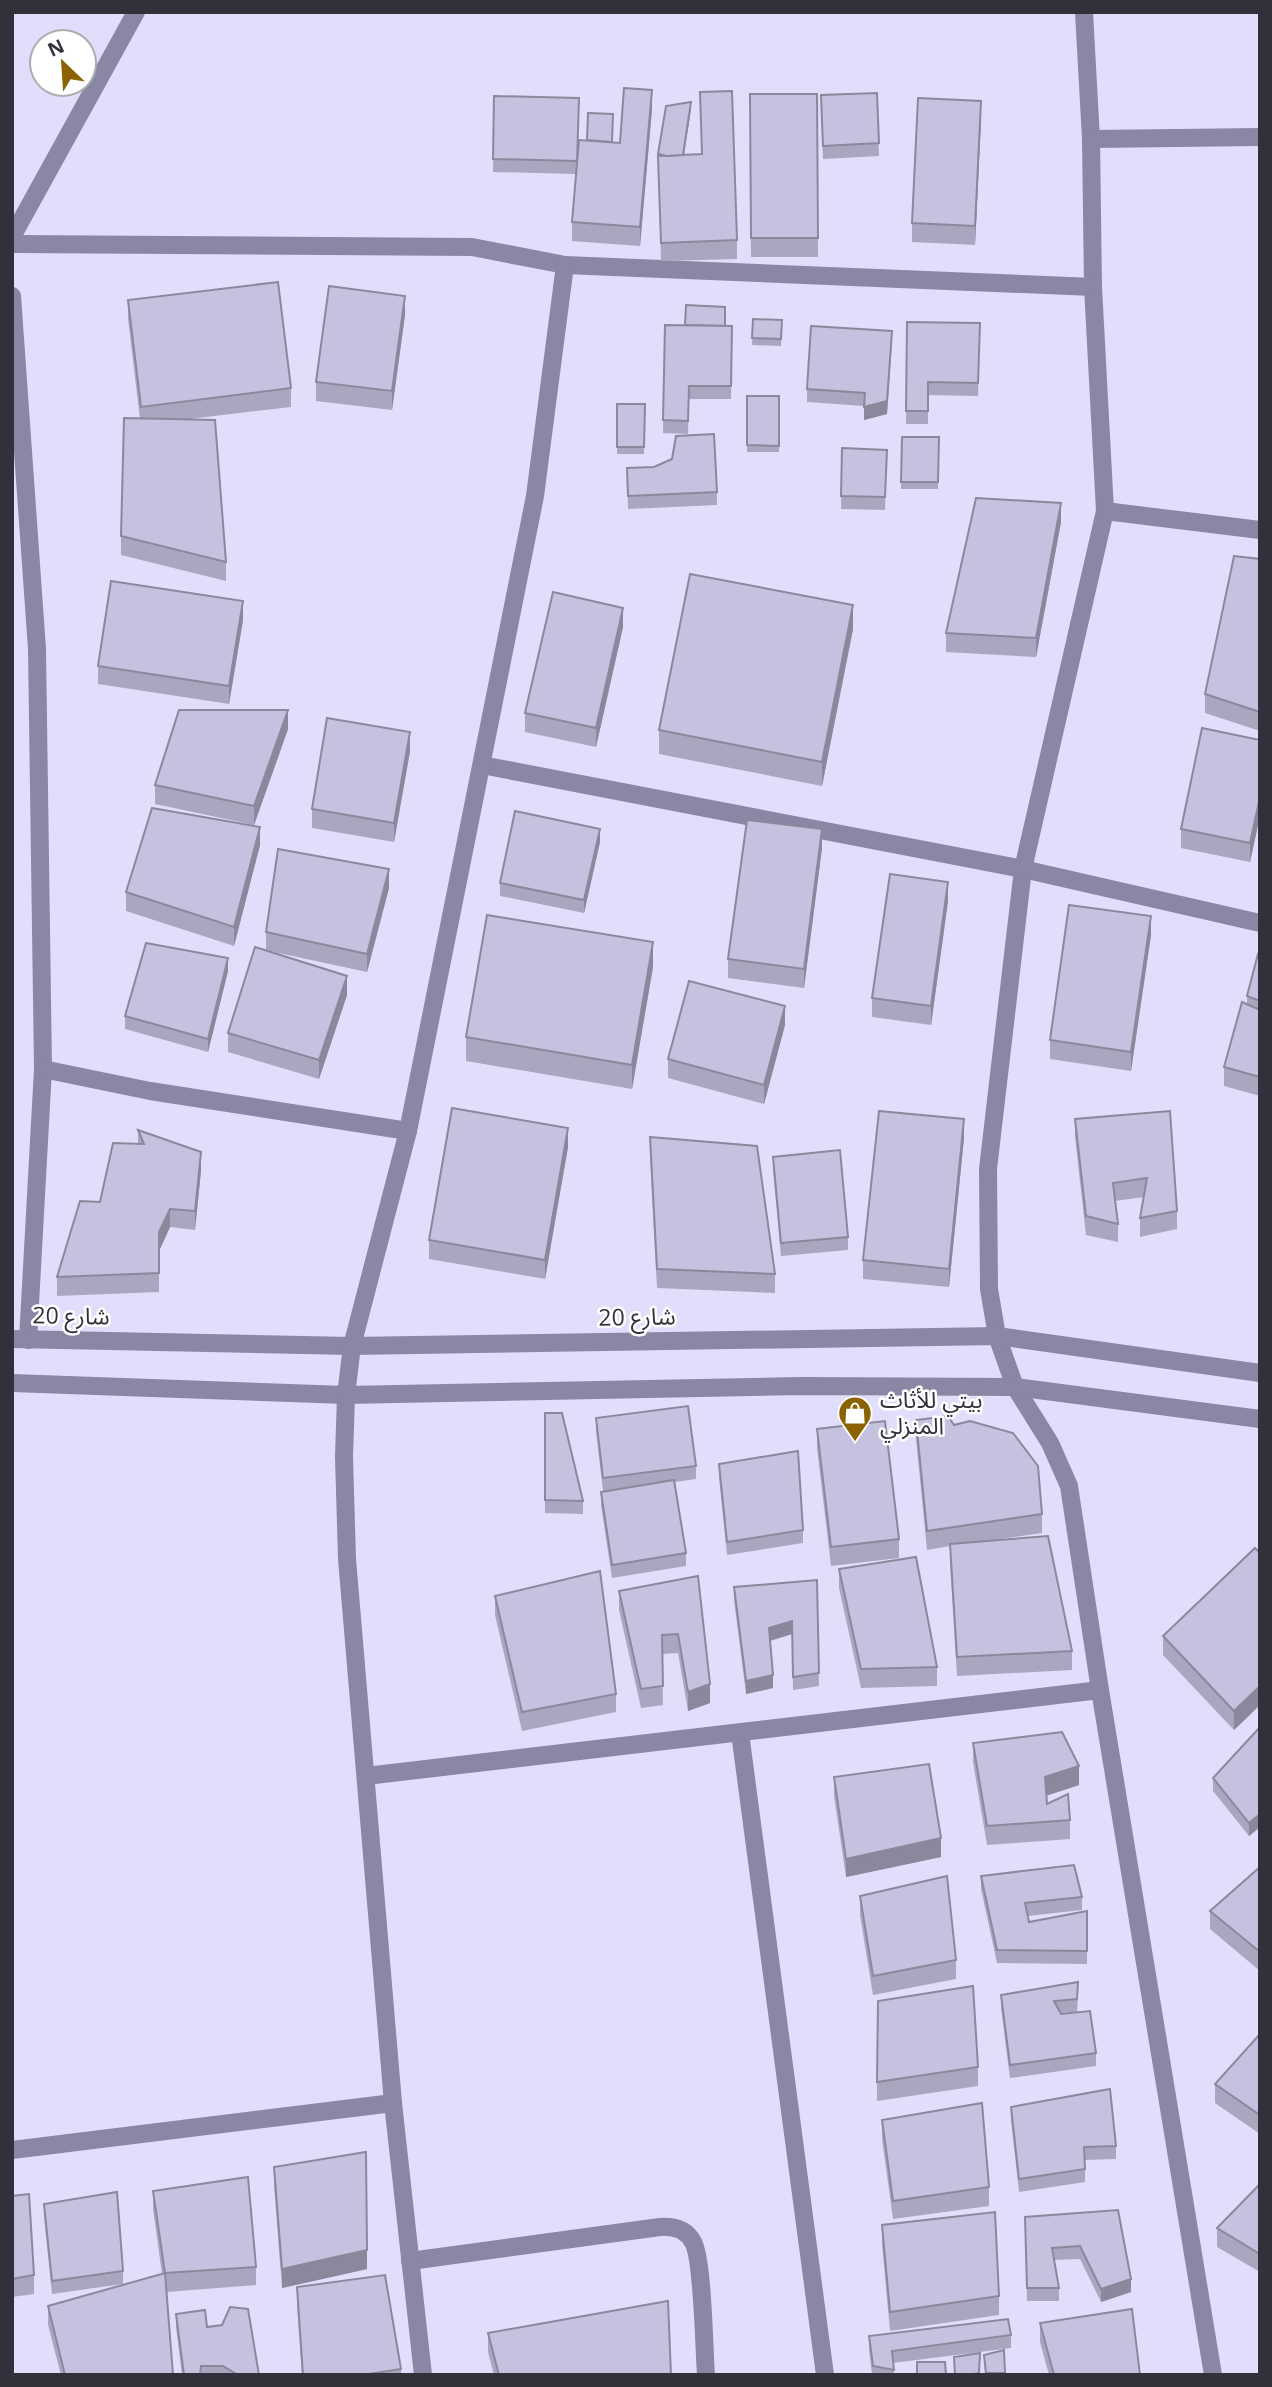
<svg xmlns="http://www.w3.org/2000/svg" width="1272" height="2387" font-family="'Open Sans','Noto Sans Arabic',sans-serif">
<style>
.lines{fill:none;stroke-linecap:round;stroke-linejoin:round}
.minor{stroke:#8a87a4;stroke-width:18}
.wall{fill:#a9a7c0}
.shaded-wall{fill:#8a889c}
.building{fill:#c5c2df;stroke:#8a889c;stroke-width:2}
.labels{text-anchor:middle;stroke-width:5;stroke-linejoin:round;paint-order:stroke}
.street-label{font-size:23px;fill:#31303b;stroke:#fff}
.poi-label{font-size:23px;fill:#31303b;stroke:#fff;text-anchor:start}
</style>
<rect width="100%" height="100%" fill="#e1defb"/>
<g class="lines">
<g class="minor">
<path d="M 1084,12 L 1091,139 L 1093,287 L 1105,511 L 1023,869 L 988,1169 L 989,1289 L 997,1336 L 1015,1387 L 1050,1443 L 1069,1486 L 1100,1690 L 1213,2375"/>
<path d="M 1091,139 L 1260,137"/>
<path d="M 12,237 L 136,12"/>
<path d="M 12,244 L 472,247 L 565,265 L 1093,287"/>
<path d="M 12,296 L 37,649 L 43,1069 L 28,1340"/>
<path d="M 1105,511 L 1260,530"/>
<path d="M 482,765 L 1023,869 L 1260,923"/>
<path d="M 43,1069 L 150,1091 L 408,1131"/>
<path d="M 12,1339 L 352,1346 L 997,1336 L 1260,1373"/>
<path d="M 12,1383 L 346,1395 L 801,1386 L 1015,1387 L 1260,1419"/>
<path d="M 740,1733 L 825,2375"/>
<path d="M 366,1776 L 1100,1690"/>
<path d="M 12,2150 L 393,2103"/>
<path d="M 410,2261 L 660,2227 C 674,2226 686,2229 693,2242 C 703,2259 704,2350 706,2375"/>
<path d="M 423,2375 L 393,2103 L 347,1559 L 344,1457 L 346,1395 L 352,1346 L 408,1131 L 535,496 L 565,265"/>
</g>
</g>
<g class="wall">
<path d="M 700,92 L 737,240 L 737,259 L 661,261 L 658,154 L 691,109 L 684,155 L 702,154 Z"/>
<path d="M 877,93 L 879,156 L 823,159 L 821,108 Z"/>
<path d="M 750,94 L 817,94 L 818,257 L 751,257 Z"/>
<path d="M 494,96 L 578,153 L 612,142 L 620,143 L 652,109 L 640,246 L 572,241 L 572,222 L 576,174 L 493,172 Z"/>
<path d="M 981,120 L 975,245 L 912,242 L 912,223 Z"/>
<path d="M 128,300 L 291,388 L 291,407 L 189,419 L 226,562 L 226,581 L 121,555 L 121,536 L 140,419 L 128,319 Z"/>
<path d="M 405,315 L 392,410 L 316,401 L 316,382 Z"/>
<path d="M 753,319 L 782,320 L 781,346 L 752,345 Z"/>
<path d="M 907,322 L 980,323 L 978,396 L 928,395 L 928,424 L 906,424 Z"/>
<path d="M 665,325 L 732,326 L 731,399 L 689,399 L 688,434 L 663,433 Z"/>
<path d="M 892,344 L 887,414 L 864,420 L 864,406 L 807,402 L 807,389 Z"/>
<rect x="747" y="396" width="32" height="56"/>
<path d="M 617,404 L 645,404 L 644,454 L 617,454 Z"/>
<path d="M 902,437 L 939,437 L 938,489 L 901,489 Z"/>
<path d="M 842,448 L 887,450 L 885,510 L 841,509 Z"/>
<path d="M 627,468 L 717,492 L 717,505 L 628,509 Z"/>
<path d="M 1061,522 L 1036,657 L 946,652 L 946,633 Z"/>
<path d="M 1260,559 L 1260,731 L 1205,713 L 1205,694 Z"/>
<path d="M 243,620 L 229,704 L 98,684 L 98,666 Z"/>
<path d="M 623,627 L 596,747 L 525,732 L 525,713 Z"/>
<path d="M 853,629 L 822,786 L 659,754 L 659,730 Z"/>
<path d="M 288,729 L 254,825 L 155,804 L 155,785 Z"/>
<path d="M 1260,740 L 1260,816 L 1250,862 L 1181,848 L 1181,829 Z"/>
<path d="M 410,751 L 394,842 L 312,828 L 312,809 Z"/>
<path d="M 600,842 L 584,913 L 500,896 L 500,883 Z"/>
<path d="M 260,845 L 234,946 L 126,911 L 126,892 Z"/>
<path d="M 822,848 L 804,988 L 728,978 L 728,959 Z"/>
<path d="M 389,888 L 367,972 L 269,951 L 347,995 L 319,1079 L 228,1052 L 228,1033 L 266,951 L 266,932 Z"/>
<path d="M 948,901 L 931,1025 L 872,1017 L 872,998 Z"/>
<path d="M 1151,935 L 1131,1071 L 1050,1059 L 1050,1040 Z"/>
<path d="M 1260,955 L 1260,1096 L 1224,1086 L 1224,1067 L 1247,1004 L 1247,996 Z"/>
<path d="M 653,967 L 632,1089 L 466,1061 L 466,1037 Z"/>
<path d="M 228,971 L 208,1052 L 125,1029 L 125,1016 Z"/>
<path d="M 785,1025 L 764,1104 L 668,1078 L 668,1059 Z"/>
<path d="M 1170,1111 L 1177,1211 L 1177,1229 L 1140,1237 L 1140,1218 L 1144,1197 L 1115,1201 L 1118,1224 L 1118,1242 L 1086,1235 L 1075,1137 L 1075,1119 Z"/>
<path d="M 138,1130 L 201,1171 L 195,1230 L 170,1227 L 159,1251 L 159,1292 L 57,1296 L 57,1277 L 100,1202 L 138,1143 Z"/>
<path d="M 650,1137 L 775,1274 L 775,1293 L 657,1288 L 650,1156 Z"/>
<path d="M 964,1138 L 949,1287 L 863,1279 L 863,1260 Z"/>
<path d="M 568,1147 L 545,1279 L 429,1259 L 429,1240 Z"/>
<path d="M 773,1157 L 848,1237 L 848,1250 L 781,1256 L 773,1170 Z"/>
<path d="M 545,1413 L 583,1501 L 583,1514 L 545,1513 Z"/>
<path d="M 596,1418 L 696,1466 L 696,1479 L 675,1482 L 686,1553 L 686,1566 L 612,1578 L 601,1505 L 601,1492 L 603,1491 L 596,1431 Z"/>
<path d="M 916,1420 L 954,1425 L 1042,1514 L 1042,1533 L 987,1541 L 1072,1651 L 1072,1670 L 957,1676 L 950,1563 L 950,1546 L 927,1550 L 916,1439 Z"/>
<path d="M 817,1429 L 899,1539 L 899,1558 L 831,1566 L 817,1448 Z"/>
<path d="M 719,1464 L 803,1530 L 803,1543 L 727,1555 L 719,1477 Z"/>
<path d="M 1260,1553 L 1260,1705 L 1234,1730 L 1163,1655 L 1163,1636 Z"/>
<path d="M 839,1569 L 937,1667 L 937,1686 L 861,1688 L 839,1588 Z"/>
<path d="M 698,1576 L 710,1703 L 688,1711 L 678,1653 L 662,1654 L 663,1705 L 641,1708 L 619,1610 L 619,1591 Z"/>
<path d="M 817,1580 L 819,1686 L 793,1690 L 792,1634 L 770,1641 L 773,1688 L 746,1694 L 734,1600 L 734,1587 Z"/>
<path d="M 495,1596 L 616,1694 L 616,1712 L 522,1731 L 495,1615 Z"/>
<path d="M 1260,1727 L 1260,1827 L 1249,1836 L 1213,1791 L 1213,1778 Z"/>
<path d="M 973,1743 L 1079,1785 L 1046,1796 L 1047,1804 L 1070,1820 L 1070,1839 L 987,1845 L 973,1762 Z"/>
<path d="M 834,1777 L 941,1857 L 846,1877 L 834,1796 Z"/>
<path d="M 1260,1867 L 1260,1971 L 1210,1929 L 1210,1911 Z"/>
<path d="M 981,1876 L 1082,1897 L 1082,1910 L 1028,1916 L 1029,1922 L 1087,1951 L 1087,1964 L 997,1963 L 981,1889 Z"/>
<path d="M 860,1896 L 956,1960 L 956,1979 L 873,1995 L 860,1915 Z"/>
<path d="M 1001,1995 L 1078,1995 L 1077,2012 L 1061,2013 L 1096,2053 L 1096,2066 L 1010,2078 L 1001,2008 Z"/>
<path d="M 1260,2034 L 1260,2134 L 1215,2103 L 1215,2084 Z"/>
<path d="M 978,2067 L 978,2086 L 877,2101 L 877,2082 Z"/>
<path d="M 1011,2107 L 1116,2146 L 1116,2159 L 1085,2160 L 1085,2182 L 1019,2192 L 1011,2120 Z"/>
<path d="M 882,2120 L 989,2187 L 989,2206 L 893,2219 L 882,2139 Z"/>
<path d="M 274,2167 L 367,2269 L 282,2288 L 274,2186 Z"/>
<path d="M 1260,2184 L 1260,2272 L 1217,2247 L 1217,2228 Z"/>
<path d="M 153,2191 L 256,2267 L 256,2285 L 167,2292 L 173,2375 L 61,2375 L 48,2325 L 48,2306 L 162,2274 L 153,2209 Z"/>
<path d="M 12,2196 L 34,2275 L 34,2294 L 12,2297 Z"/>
<path d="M 44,2204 L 123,2271 L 123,2284 L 52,2294 L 44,2217 Z"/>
<path d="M 1118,2210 L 1131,2292 L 1101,2302 L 1080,2259 L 1054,2260 L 1059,2288 L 1059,2301 L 1027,2301 L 1025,2230 Z"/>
<path d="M 882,2225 L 999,2296 L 999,2315 L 890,2331 L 882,2244 Z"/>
<path d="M 297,2287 L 401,2369 L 401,2375 L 302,2375 L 297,2306 Z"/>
<path d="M 176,2314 L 207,2327 L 259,2375 L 182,2375 L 176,2327 Z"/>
<path d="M 1040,2323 L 1140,2375 L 1049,2375 L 1040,2342 Z"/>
<path d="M 488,2333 L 671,2375 L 494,2375 L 488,2352 Z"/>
<path d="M 1011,2335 L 1011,2348 L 893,2363 L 894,2375 L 872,2375 L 869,2349 L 869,2336 Z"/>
<path d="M 1004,2350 L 1005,2375 L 985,2375 L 984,2355 Z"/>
</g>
<g class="shaded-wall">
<path d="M 652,90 L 652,109 L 640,246 L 640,227 Z"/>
<path d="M 981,101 L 981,120 L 975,245 L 975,226 Z"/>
<path d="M 691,102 L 691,109 L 682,165 L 682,159 Z"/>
<path d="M 405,296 L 405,315 L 392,410 L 392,391 Z"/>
<path d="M 892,331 L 887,414 L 864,420 L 864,407 Z"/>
<path d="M 1061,503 L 1061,522 L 1036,657 L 1036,638 Z"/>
<path d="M 243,601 L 243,620 L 229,704 L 229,686 Z"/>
<path d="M 853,605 L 853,629 L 822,786 L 822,762 Z"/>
<path d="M 623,608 L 623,627 L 596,747 L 596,728 Z"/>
<path d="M 288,710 L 288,729 L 254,825 L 254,806 Z"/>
<path d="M 410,732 L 410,751 L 394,842 L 394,823 Z"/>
<path d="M 1260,797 L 1260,816 L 1250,862 L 1250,843 Z"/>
<path d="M 260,827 L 260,845 L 234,946 L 234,927 Z"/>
<path d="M 600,829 L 600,842 L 584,913 L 584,900 Z"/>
<path d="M 822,829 L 822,848 L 804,988 L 804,969 Z"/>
<path d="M 389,869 L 389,888 L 367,972 L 367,954 Z"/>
<path d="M 948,882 L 948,901 L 931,1025 L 931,1006 Z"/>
<path d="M 1151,916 L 1151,935 L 1131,1071 L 1131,1052 Z"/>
<path d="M 653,942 L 653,967 L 632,1089 L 632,1065 Z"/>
<path d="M 228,958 L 228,971 L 208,1052 L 208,1039 Z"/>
<path d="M 347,976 L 347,995 L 319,1079 L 319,1060 Z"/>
<path d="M 785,1006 L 785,1025 L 764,1104 L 764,1085 Z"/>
<path d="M 964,1119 L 964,1138 L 949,1287 L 949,1269 Z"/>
<path d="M 568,1128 L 568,1147 L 545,1279 L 545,1260 Z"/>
<path d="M 201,1152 L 201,1171 L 195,1230 L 195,1211 Z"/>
<path d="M 170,1209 L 170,1227 L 159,1251 L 159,1232 Z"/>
<path d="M 792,1621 L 792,1634 L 769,1641 L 769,1628 Z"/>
<path d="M 773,1675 L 773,1688 L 746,1694 L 746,1681 Z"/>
<path d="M 710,1684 L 710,1703 L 688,1711 L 688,1692 Z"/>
<path d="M 1260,1686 L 1260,1705 L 1234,1730 L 1234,1711 Z"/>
<path d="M 1079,1766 L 1079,1785 L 1045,1796 L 1045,1777 Z"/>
<path d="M 1260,1814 L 1260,1827 L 1249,1836 L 1249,1823 Z"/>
<path d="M 941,1838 L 941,1857 L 846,1877 L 846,1859 Z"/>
<path d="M 367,2250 L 367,2269 L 282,2288 L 282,2269 Z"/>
<path d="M 1131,2279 L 1131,2292 L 1101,2302 L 1101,2289 Z"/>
</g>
<g class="building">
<path d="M 624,88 L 652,90 L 640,227 L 572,222 L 579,140 L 620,143 Z"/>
<path d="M 732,91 L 737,240 L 661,243 L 658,156 L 702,154 L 700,92 Z"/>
<path d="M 877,93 L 879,143 L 823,146 L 821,95 Z"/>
<path d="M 750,94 L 817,94 L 818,238 L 751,238 Z"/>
<path d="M 494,96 L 579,98 L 577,161 L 493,159 Z"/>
<path d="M 918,98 L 981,101 L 975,226 L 912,223 Z"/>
<path d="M 691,102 L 683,155 L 667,156 L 658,154 L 666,106 Z"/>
<path d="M 588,113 L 613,114 L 612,142 L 587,140 Z"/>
<path d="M 278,282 L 291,388 L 141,407 L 128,300 Z"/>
<path d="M 329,286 L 405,296 L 392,391 L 316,382 Z"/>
<path d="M 686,305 L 725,307 L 725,326 L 685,325 Z"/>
<path d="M 753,319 L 782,320 L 781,339 L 752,338 Z"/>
<path d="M 907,322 L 980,323 L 978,383 L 928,382 L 928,411 L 906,411 Z"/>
<path d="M 665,325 L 732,326 L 731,386 L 689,386 L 688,421 L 663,420 Z"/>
<path d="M 811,326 L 892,331 L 887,401 L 864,407 L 865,393 L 807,389 Z"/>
<path d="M 747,396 L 779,396 L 779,446 L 747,445 Z"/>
<path d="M 617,404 L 645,404 L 644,447 L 617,447 Z"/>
<path d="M 124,418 L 215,420 L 226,562 L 121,536 Z"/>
<path d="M 714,434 L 717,492 L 628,496 L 627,468 L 654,467 L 672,459 L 676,436 Z"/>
<path d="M 902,437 L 939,437 L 938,482 L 901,482 Z"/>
<path d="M 842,448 L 887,450 L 885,497 L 841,496 Z"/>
<path d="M 976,498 L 1061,503 L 1036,638 L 946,633 Z"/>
<path d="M 1234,556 L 1260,559 L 1260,712 L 1205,694 Z"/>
<path d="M 690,574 L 853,605 L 822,762 L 659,730 Z"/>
<path d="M 111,581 L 243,601 L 229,686 L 98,666 Z"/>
<path d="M 553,592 L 623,608 L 596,728 L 525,713 Z"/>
<path d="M 179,710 L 288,710 L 254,806 L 155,785 Z"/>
<path d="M 327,718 L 410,732 L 394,823 L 312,809 Z"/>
<path d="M 1202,728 L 1260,740 L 1260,797 L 1250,843 L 1181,829 Z"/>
<path d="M 152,808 L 260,827 L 234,927 L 126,892 Z"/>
<path d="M 515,811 L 600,829 L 584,900 L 500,883 Z"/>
<path d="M 747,820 L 822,829 L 804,969 L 728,959 Z"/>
<path d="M 278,849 L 389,869 L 367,954 L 266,932 Z"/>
<path d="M 890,874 L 948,882 L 931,1006 L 872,998 Z"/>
<path d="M 1069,905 L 1151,916 L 1131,1052 L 1050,1040 Z"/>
<path d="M 487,915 L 653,942 L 632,1065 L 466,1037 Z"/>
<path d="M 146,943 L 228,958 L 208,1039 L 125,1016 Z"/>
<path d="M 255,947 L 347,976 L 319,1060 L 228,1033 Z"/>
<path d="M 1258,954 L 1260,955 L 1260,1001 L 1247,996 Z"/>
<path d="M 689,981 L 785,1006 L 764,1085 L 668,1059 Z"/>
<path d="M 1242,1002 L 1260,1010 L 1260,1077 L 1224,1067 Z"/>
<path d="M 452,1108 L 568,1128 L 545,1260 L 429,1240 Z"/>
<path d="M 879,1111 L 964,1119 L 949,1269 L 863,1260 Z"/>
<path d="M 1170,1111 L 1177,1211 L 1140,1218 L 1147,1178 L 1113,1183 L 1118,1224 L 1086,1216 L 1075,1119 Z"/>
<path d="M 138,1130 L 201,1152 L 195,1211 L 170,1209 L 159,1232 L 159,1273 L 57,1277 L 80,1201 L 100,1202 L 113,1143 L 144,1144 Z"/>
<path d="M 650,1137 L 757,1146 L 775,1274 L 657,1269 Z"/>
<path d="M 840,1150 L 848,1237 L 781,1243 L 773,1157 Z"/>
<path d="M 688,1406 L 696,1466 L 603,1478 L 596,1418 Z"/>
<path d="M 545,1413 L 562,1413 L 583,1501 L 545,1500 Z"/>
<path d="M 948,1416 L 954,1425 L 970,1421 L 1013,1433 L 1038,1466 L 1042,1514 L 927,1531 L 916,1420 Z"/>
<path d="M 885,1421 L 899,1539 L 831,1547 L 817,1429 Z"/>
<path d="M 798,1451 L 803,1530 L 727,1542 L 719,1464 Z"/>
<path d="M 674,1480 L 686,1553 L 612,1565 L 601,1492 Z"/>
<path d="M 1048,1536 L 1072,1651 L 957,1657 L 950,1544 Z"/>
<path d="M 1255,1548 L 1260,1553 L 1260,1686 L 1234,1711 L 1163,1636 Z"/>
<path d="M 916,1557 L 937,1667 L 861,1669 L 839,1569 Z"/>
<path d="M 600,1571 L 616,1694 L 522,1712 L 495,1596 Z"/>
<path d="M 698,1576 L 710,1684 L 688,1692 L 678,1634 L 662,1635 L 663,1686 L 641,1689 L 619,1591 Z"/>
<path d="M 817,1580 L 819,1673 L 793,1677 L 792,1621 L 769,1628 L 773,1675 L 746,1681 L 734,1587 Z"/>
<path d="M 1260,1727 L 1260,1814 L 1249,1823 L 1213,1778 Z"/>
<path d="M 1062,1732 L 1079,1766 L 1045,1777 L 1047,1804 L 1068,1794 L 1070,1820 L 987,1826 L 973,1743 Z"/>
<path d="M 929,1764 L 941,1838 L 846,1859 L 834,1777 Z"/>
<path d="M 1074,1865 L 1082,1897 L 1025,1903 L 1029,1922 L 1087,1911 L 1087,1951 L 997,1950 L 981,1876 Z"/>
<path d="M 1260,1867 L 1260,1952 L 1210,1911 Z"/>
<path d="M 947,1876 L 956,1960 L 873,1976 L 860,1896 Z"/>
<path d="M 1078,1982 L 1077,1999 L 1054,2001 L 1061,2014 L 1090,2011 L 1096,2053 L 1010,2065 L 1001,1995 Z"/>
<path d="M 973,1986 L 978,2067 L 877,2082 L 878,2001 Z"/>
<path d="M 1260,2034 L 1260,2115 L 1215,2084 Z"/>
<path d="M 1110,2089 L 1116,2146 L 1084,2147 L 1085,2169 L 1019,2179 L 1011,2107 Z"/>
<path d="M 982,2103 L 989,2187 L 893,2201 L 882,2120 Z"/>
<path d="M 366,2152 L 367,2250 L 282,2269 L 274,2167 Z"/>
<path d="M 248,2177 L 256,2267 L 165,2273 L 153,2191 Z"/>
<path d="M 1260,2184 L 1260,2254 L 1217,2228 Z"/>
<path d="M 117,2192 L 123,2271 L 52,2281 L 44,2204 Z"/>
<path d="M 29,2194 L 34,2275 L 12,2279 L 12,2196 Z"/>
<path d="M 1118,2210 L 1131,2279 L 1101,2289 L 1080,2246 L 1052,2248 L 1059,2288 L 1027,2288 L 1025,2217 Z"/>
<path d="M 995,2212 L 999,2296 L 890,2312 L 882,2225 Z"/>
<path d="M 165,2273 L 173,2375 L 65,2375 L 48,2306 Z"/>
<path d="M 385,2275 L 401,2369 L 362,2375 L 303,2375 L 297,2287 Z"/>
<path d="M 668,2301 L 671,2375 L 499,2375 L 488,2333 Z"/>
<path d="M 230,2307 L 248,2309 L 259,2375 L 238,2375 L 223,2366 L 201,2366 L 200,2375 L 184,2375 L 176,2314 L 205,2310 L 207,2327 L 222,2325 Z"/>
<path d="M 1132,2309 L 1140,2375 L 1054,2375 L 1040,2323 Z"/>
<path d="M 1008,2319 L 1011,2335 L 892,2351 L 894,2370 L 873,2366 L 869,2336 Z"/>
<path d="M 1004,2350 L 1005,2373 L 986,2373 L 984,2355 Z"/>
<path d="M 980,2353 L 979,2373 L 968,2375 L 955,2375 L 954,2357 Z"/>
<path d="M 917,2362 L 945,2362 L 946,2375 L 917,2375 Z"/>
</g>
<defs>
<g id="shop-pin" transform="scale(1.75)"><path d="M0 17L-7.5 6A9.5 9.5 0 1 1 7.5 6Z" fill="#8b6303" stroke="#fff"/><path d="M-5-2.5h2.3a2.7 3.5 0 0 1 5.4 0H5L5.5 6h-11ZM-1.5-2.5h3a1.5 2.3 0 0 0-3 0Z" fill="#fff"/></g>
</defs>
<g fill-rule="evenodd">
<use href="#shop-pin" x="855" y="1413"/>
</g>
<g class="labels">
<g class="street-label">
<text transform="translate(71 1316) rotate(1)" y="8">شارع 20</text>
<text transform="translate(637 1317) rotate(-1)" y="8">شارع 20</text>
</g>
<g class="poi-label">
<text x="880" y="1408">بيتي للأثاث<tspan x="880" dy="26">المنزلي</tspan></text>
</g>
</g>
<rect width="1272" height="2387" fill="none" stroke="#31303b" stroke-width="28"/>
<g transform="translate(63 63) rotate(335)"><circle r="33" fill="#ffffff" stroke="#adacb1" stroke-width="2"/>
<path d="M0-5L12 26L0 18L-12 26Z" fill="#8b6303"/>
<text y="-10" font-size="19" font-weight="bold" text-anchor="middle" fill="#31303b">N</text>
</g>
</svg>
